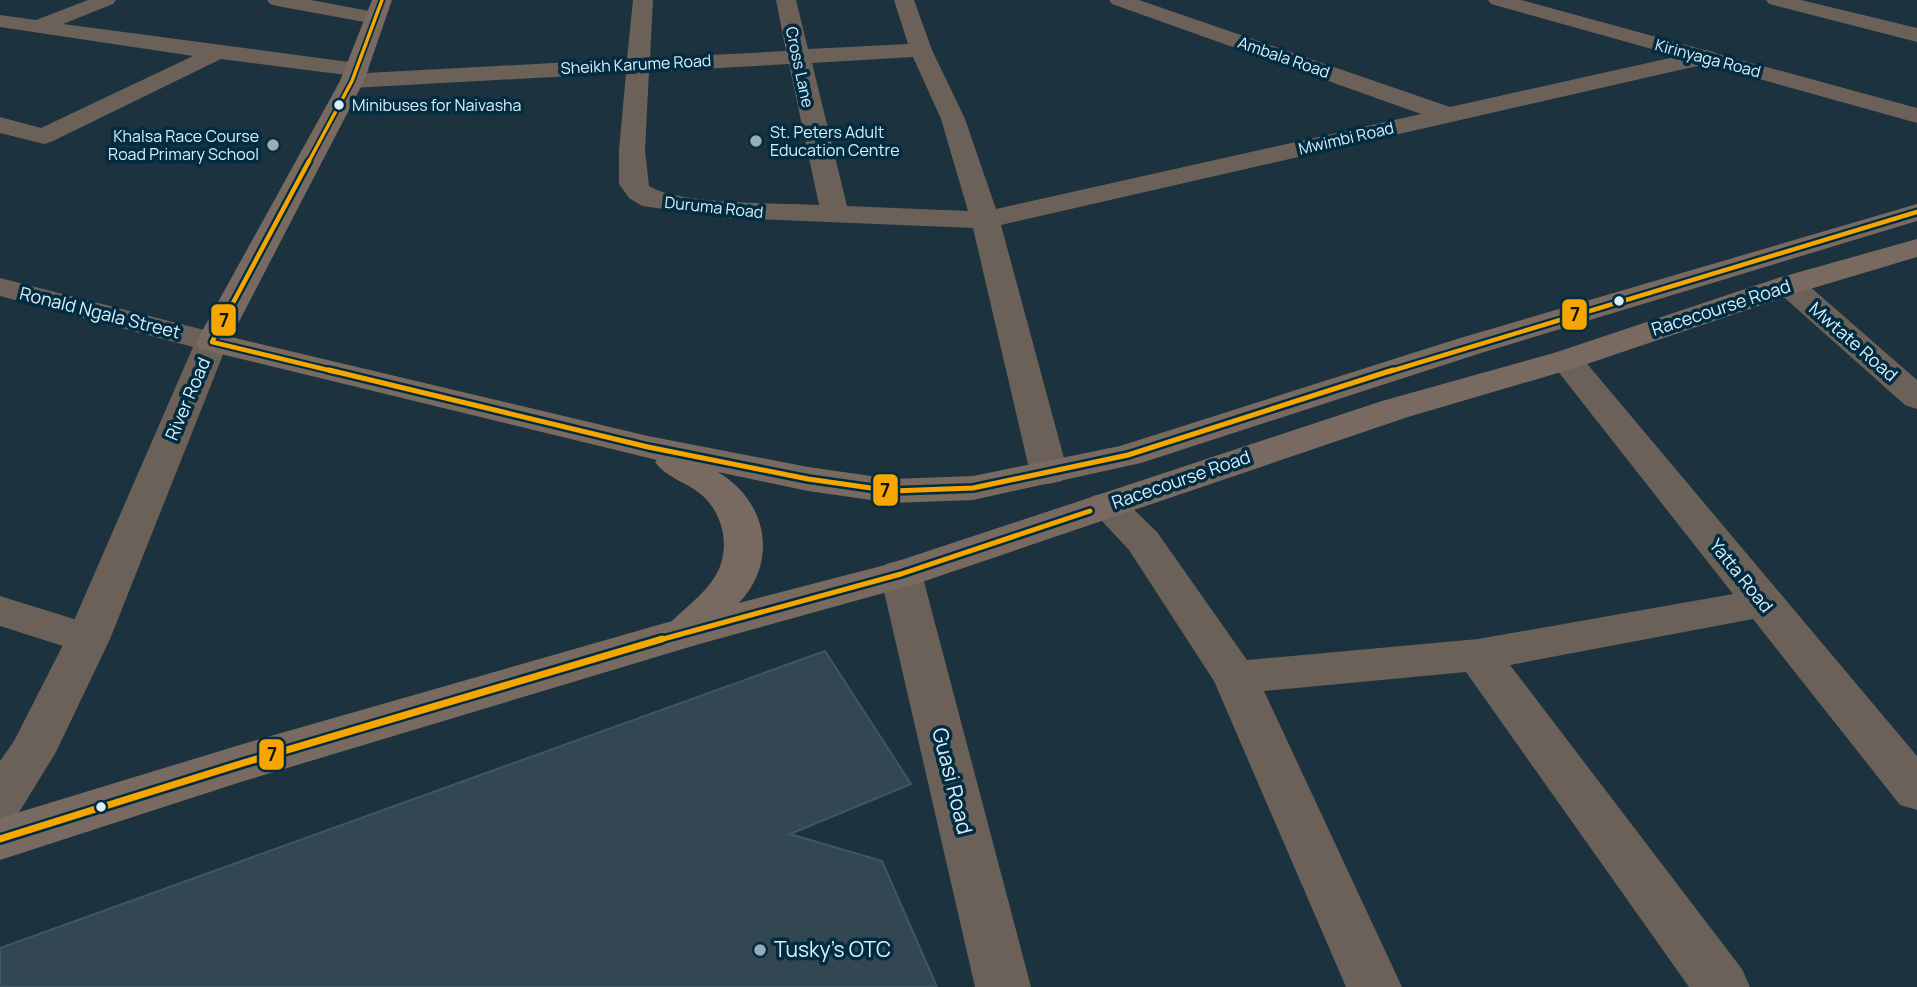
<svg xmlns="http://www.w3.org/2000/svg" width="1917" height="987" font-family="Manrope,sans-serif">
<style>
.building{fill:#324752;stroke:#3e5764;stroke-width:2}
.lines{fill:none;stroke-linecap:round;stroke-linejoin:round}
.minor{fill:#6b6158;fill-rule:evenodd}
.tertiary{fill:#6b6158;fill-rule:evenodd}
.secondary{fill:#786a60;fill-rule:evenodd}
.bus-1-far3-casing{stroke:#022c40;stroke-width:7}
.bus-1-far2-casing{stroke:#022c40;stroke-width:9}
.bus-1-far1-casing{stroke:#022c40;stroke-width:10}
.bus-1-casing{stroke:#022c40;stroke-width:12}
.bus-1-far3{stroke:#f7a600;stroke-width:3.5}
.bus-1-far2{stroke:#f7a600;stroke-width:4.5}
.bus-1-far1{stroke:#f7a600;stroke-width:5}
.bus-1{stroke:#f7a600;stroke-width:7}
.bus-dot{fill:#daeffd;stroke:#022c40;stroke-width:2.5}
.poi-dot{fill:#98adba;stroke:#022c40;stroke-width:2.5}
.labels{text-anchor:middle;stroke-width:7;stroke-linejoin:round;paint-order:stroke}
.far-street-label{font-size:16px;fill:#daeffd;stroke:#022c40}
.bus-label{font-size:16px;fill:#daeffd;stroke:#022c40;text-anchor:start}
.far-poi-label{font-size:16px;fill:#daeffd;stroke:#022c40;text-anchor:start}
.street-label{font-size:18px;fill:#daeffd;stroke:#022c40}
.near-street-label{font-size:21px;fill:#daeffd;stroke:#022c40}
.near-poi-label{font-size:21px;fill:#daeffd;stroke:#022c40;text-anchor:start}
.line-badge{stroke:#022c40;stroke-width:2.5}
.pale-badge-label{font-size:19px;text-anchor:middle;font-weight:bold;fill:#111}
</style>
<rect width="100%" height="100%" fill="#1c323e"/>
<path class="building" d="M 825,651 L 911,784 L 790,834 L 882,861 L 937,987 L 0,987 L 0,948 Z"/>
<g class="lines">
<g class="minor">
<path d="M 88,0 L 116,0 L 113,4 L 63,24 L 357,63 L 365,65 L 369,70 L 366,73 L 627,59 L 633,0 L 653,0 L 650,58 L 786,51 L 776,0 L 796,0 L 808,49 L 908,44 L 894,0 L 914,0 L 932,50 L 965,119 L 996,209 L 1421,114 L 1112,4 L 1109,0 L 1139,0 L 1450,107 L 1706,50 L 1714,52 L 1717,57 L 1714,62 L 1706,64 L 1001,225 L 1068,473 L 1062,481 L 1049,484 L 1036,481 L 1030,473 L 973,228 L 729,218 L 642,206 L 629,198 L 619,184 L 619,150 L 626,73 L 352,88 L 344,86 L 340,81 L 346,75 L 221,59 L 53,141 L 44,144 L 0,133 L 0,117 L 41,128 L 193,56 L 0,27 L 0,15 L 36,20 ZM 913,57 L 941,119 L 968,211 L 847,206 L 812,63 ZM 789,64 L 819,205 C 779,203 680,205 649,186 L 645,150 L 649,72 Z"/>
<path d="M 267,0 L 311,0 L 375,12 L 382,14 L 386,18 L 382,22 L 375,24 L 277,6 L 270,4 Z"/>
<path d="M 1766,0 L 1801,0 L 1917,28 L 1917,42 L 1769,4 Z"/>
<path d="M 1789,276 L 1800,278 L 1917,380 L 1917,409 L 1905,405 L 1778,292 L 1774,285 L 1778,278 Z"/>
<path d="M 1566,350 L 1578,353 L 1917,756 L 1917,810 L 1900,805 L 1753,619 L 1510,665 L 1742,969 L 1750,987 L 1689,987 L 1466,672 L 1264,691 L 1402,987 L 1346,987 L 1214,681 L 1129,550 L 1087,505 L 1092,496 L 1106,493 L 1120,496 L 1157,532 L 1247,660 L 1478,639 L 1733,594 L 1549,360 L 1554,353 Z"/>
<path d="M 901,560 L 916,564 L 922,574 L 1031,987 L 975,987 L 880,574 L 886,564 Z"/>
<path d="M 0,596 L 103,628 L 110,639 L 103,650 L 88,654 L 0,626 Z"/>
</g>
<g class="tertiary">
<path d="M 1488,0 L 1521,0 L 1917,108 L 1917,123 L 1491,4 Z"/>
<path d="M 0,278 L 224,335 L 228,342 L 110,639 L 56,752 L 18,814 L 0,820 L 0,761 L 14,741 L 66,639 L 193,347 L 0,296 Z"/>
</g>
<path class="secondary" d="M 372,0 L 392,0 L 364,81 L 231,337 L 648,436 L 808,467 L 892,479 L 973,476 L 1120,446 L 1457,339 L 1917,204 L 1917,221 L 1481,353 L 1141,463 L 973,500 L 892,503 L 808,491 L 718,472 C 767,501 779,561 739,603 L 889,564 L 1382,401 L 1554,353 L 1778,278 L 1917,239 L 1917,257 L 1800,292 L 1578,367 L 1408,417 L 916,584 L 696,645 L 244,781 L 0,860 L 0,818 L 243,744 L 672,621 C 685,608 704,594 714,578 C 731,553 725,517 704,497 C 690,483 667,479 655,462 L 657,460 L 200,349 L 196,342 L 340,81 Z"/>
<g class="bus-1-far3-casing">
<path id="bus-1-far3" d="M 308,163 L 352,81 L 382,0"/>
</g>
<g class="bus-1-far2-casing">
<g id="bus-1-far2">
<path d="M 309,161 L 212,342 L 336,372"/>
<path d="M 1388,372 L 1917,212"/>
</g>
</g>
<g class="bus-1-far1-casing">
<g id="bus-1-far1">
<path d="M 329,370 L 648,447 L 808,479 L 892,491 L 973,488 L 1128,455 L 1393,370"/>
<path d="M 656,641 L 901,574 L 1090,511"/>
</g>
</g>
<g class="bus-1-casing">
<path id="bus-1" d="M 0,839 L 243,763 L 662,639"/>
</g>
<use href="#bus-1-far3" class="bus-1-far3"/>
<use href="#bus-1-far2" class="bus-1-far2"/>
<use href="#bus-1-far1" class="bus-1-far1"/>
<use href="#bus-1" class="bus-1"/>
</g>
<g class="bus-dot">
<circle cx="339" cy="105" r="6"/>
<circle cx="1619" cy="301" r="6"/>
<circle cx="101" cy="807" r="6"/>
</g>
<g class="poi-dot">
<circle cx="756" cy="141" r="7"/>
<circle cx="273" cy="145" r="7"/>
<circle cx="760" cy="950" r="7"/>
</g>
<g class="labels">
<g class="far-street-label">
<text transform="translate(1284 57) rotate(19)" y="6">Ambala Road</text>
<text transform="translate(1708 58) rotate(15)" y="6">Kirinyaga Road</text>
<text transform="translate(636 64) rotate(-3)" y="6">Sheikh Karume Road</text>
<text transform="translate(800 67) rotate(78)" y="6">Cross Lane</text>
<text transform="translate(1346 138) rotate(-13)" y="6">Mwimbi Road</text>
<text transform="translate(714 207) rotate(6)" y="6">Duruma Road</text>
</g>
<g class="bus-label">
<text x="352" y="111">Minibuses for Naivasha</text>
</g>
<g class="far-poi-label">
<text x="770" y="138">St. Peters Adult<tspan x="770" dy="18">Education Centre</tspan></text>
<text x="259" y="142" text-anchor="end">Khalsa Race Course<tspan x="259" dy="18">Road Primary School</tspan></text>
</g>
<g class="street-label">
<text transform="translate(1721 308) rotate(-18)" y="6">Racecourse Road</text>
<text transform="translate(100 313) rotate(14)" y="6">Ronald Ngala Street</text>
<text transform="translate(1853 342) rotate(41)" y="6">Mwtate Road</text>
<text transform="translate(188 399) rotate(-67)" y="6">River Road</text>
<text transform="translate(1181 480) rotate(-19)" y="6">Racecourse Road</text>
<text transform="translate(1741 576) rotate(51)" y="6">Yatta Road</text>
</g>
<g class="near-street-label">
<text transform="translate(952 781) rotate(76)" y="7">Guasi Road</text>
</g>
<g class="near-poi-label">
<text x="774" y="957">Tusky's OTC</text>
</g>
</g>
<g class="line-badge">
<rect x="1561" y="298" width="27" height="33" rx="7" fill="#f7a600"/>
<rect x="210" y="303" width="27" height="34" rx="7" fill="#f7a600"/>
<rect x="872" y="473" width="27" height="34" rx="7" fill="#f7a600"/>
<rect x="258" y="738" width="27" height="33" rx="7" fill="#f7a600"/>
</g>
<g class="pale-badge-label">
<text x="1575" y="321">7</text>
<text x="224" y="327">7</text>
<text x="885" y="497">7</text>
<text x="272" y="761">7</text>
</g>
</svg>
